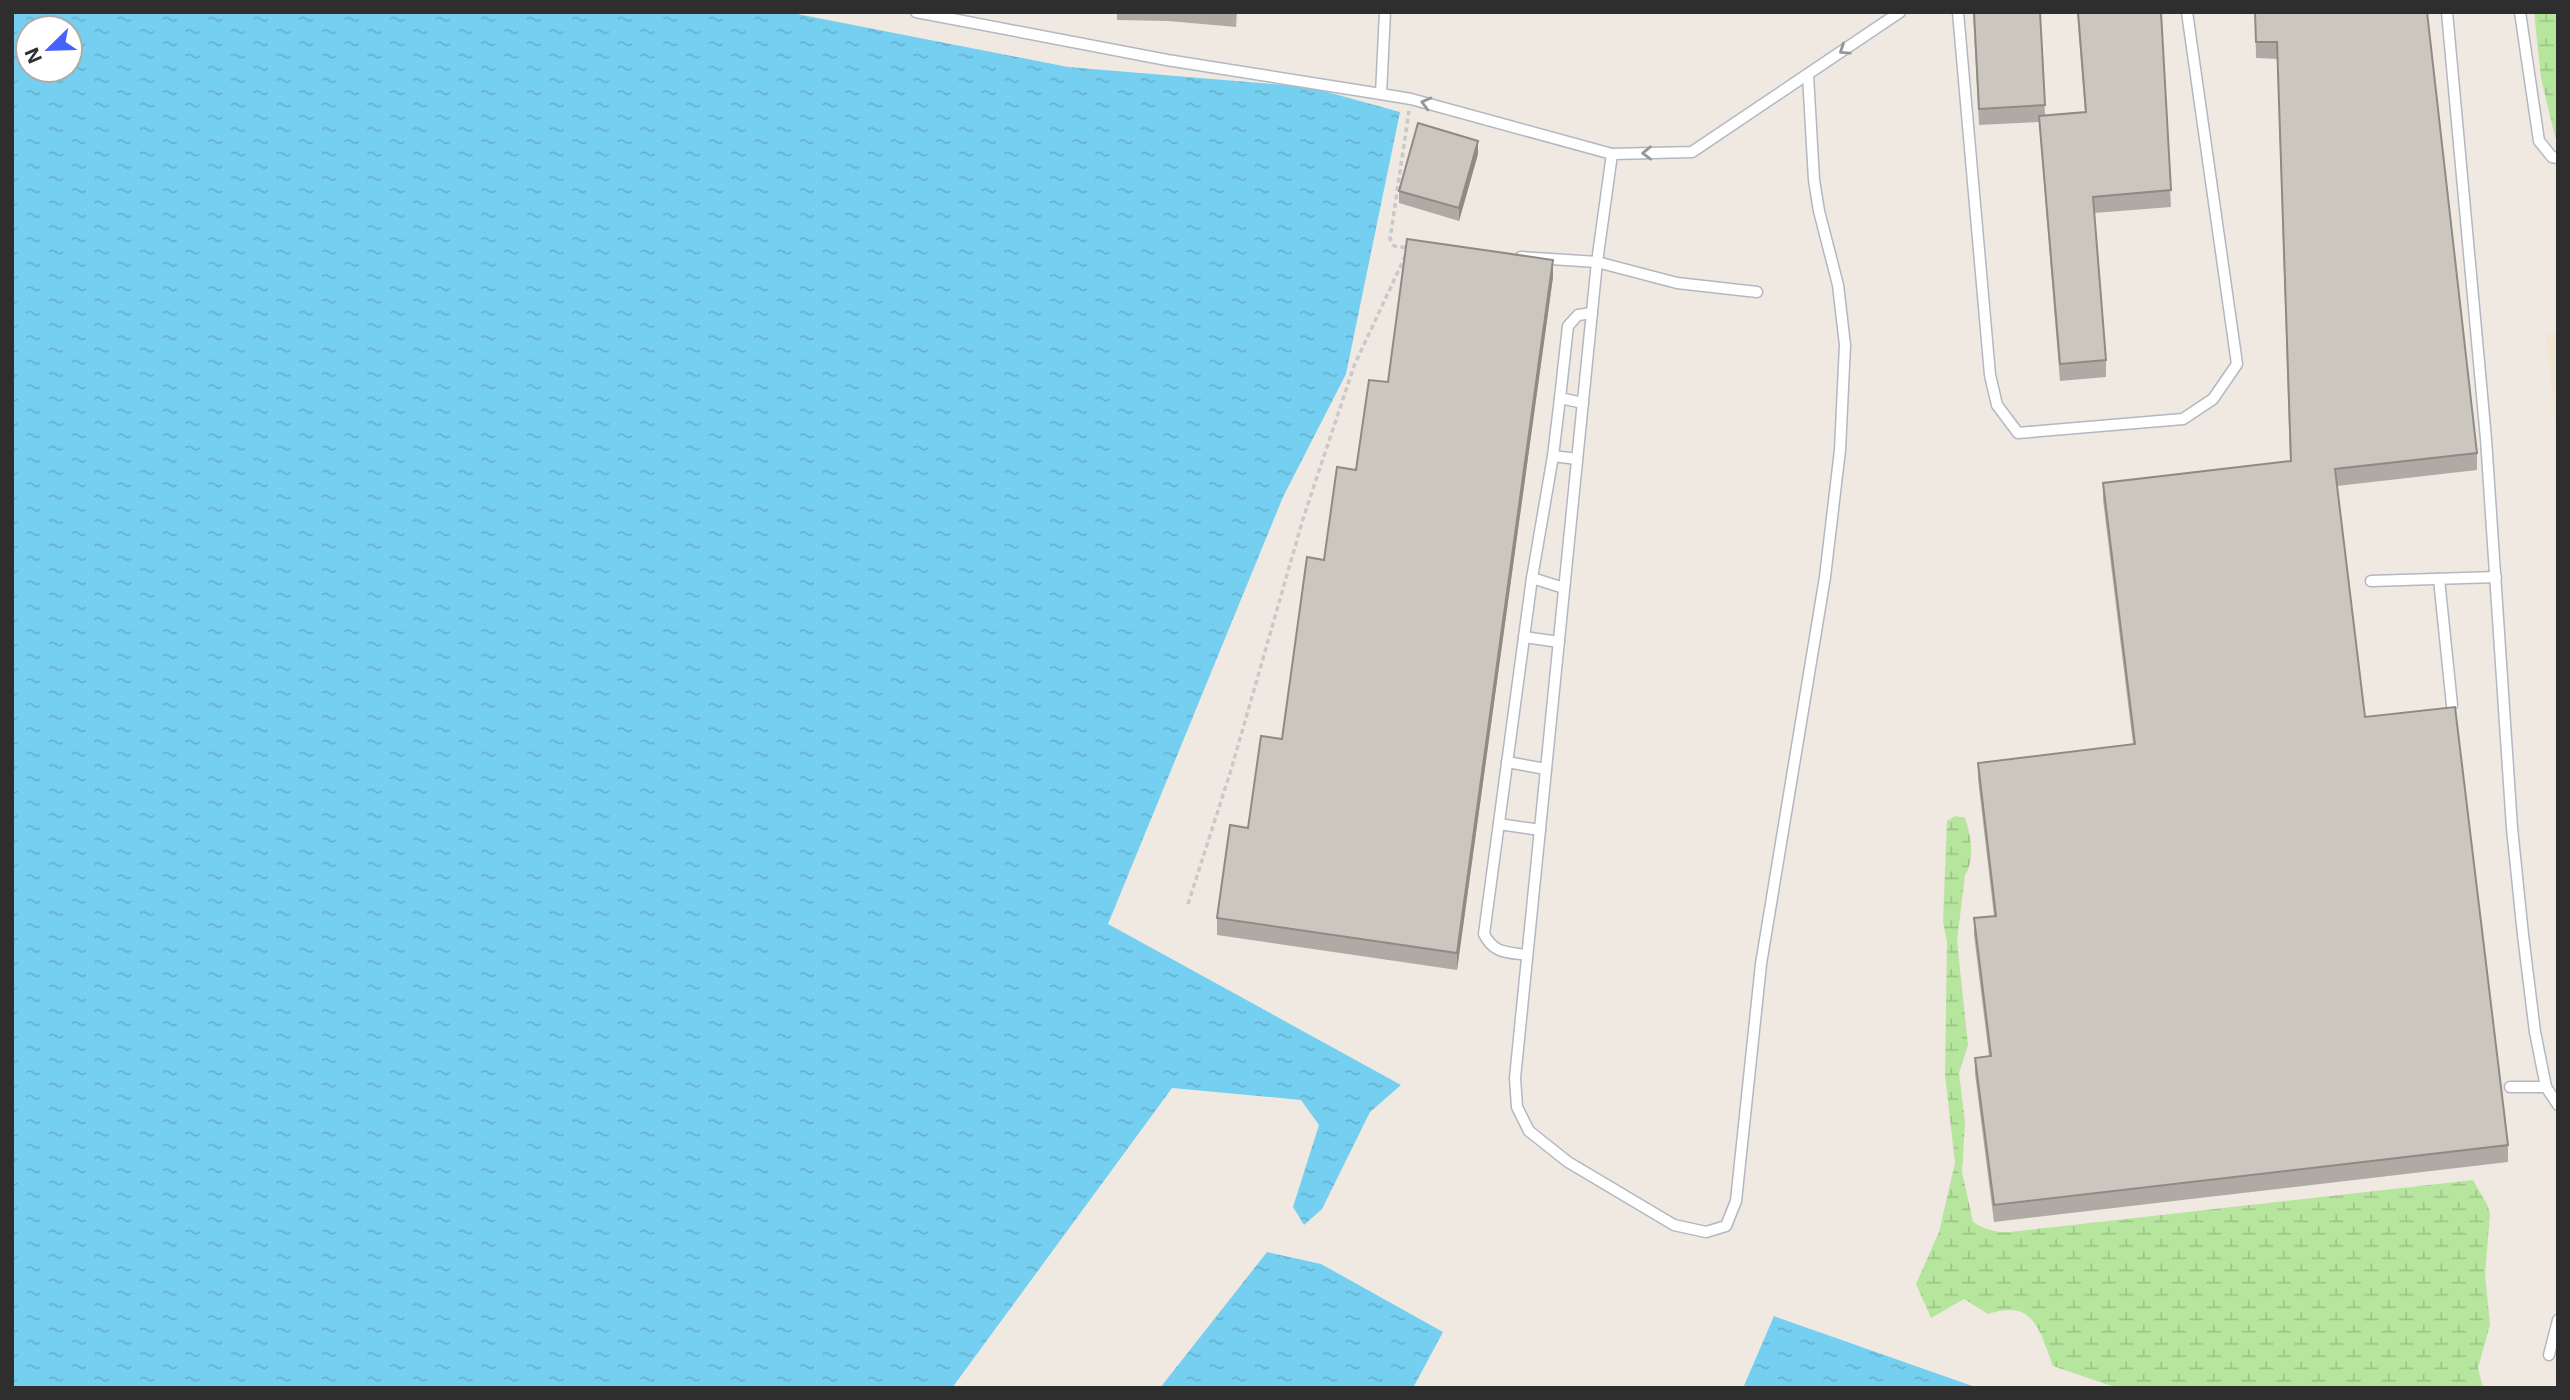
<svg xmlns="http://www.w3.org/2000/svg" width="2570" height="1400" font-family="Inter,sans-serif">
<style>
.education{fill:#f0e6d1}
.wetland{fill:url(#wetland-marsh)}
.water{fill:url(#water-ripples);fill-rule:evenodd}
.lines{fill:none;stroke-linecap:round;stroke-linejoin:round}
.lane-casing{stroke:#b4b7c1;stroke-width:13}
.path{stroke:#c9c9c9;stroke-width:3.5;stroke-dasharray:5 3.5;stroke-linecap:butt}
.lane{stroke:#fff;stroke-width:10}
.wall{fill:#afaba4}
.shaded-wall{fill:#8e8b86}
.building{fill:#cbc7bf;stroke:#8e8b86;stroke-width:2}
.oneway{stroke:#969696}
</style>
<defs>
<pattern id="wetland-marsh" width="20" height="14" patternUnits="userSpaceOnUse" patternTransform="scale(1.75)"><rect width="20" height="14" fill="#b6e59e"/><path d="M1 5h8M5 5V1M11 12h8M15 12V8" fill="none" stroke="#9dc588"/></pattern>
<pattern id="water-ripples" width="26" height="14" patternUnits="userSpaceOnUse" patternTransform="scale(1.75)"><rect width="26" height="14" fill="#75cff0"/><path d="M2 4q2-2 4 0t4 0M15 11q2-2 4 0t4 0" fill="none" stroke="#66b2ce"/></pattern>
</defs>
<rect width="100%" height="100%" fill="#efe9e1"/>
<path class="education" d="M 2558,329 L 2558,449 L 2546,336 Z"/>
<g class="wetland">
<path d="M 2534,12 L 2558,12 L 2558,141 L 2555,137 L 2541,78 Z"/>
<path d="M 1955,816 L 1965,818 C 1971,834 1975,861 1965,875 L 1957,941 L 1968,1045 L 1959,1073 L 1965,1122 L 1962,1172 L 1973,1222 C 1984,1229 1996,1233 2010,1232 L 2473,1180 L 2488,1206 L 2490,1215 L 2485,1274 L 2490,1325 L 2478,1368 L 2483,1388 L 2117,1388 L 2053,1366 C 2039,1329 2034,1299 1988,1314 L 1964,1299 L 1931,1318 L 1916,1284 L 1939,1232 L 1955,1163 L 1945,1075 L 1947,942 L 1943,922 L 1947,821 Z"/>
</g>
<g class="water">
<path d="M 12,12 L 787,12 L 1068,67 L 1309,87 L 1400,112 L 1346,374 L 1283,497 L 1108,924 L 1401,1085 L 1370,1112 L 1322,1209 L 1304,1225 L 1293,1207 L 1319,1125 L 1301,1100 L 1172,1088 L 952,1388 L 12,1388 ZM 28,28 L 70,28 L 70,70 L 28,70 Z"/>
<path d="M 1267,1252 L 1321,1264 L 1443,1332 L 1413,1388 L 1160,1388 Z"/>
<path d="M 1774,1316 L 1779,1318 L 1978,1388 L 1743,1388 Z"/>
</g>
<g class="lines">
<g class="lane-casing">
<g id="lane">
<path d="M 916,12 L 1167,60 L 1381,94"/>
<path d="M 1385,12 L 1381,94 L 1411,99 L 1612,154 L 1692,152 L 1900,12"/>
<path d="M 1958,12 L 1990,375 L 1997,405 L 2018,433 L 2183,419 L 2213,399 L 2237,364 L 2187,12"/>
<path d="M 2447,12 L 2486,439 L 2512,828 L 2523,935 L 2535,1032 L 2546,1087 L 2558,1105"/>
<path d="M 2520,12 L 2539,141 L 2552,157 L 2558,158"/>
<path d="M 1612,154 L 1597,262 L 1515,1078 L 1517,1107 L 1529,1131 L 1568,1162 L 1674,1225 L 1706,1232 L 1726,1226 L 1736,1201 L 1761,964 L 1825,577 L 1840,450 L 1845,345 L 1838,285 L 1819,211 L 1814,180 L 1808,75"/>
<path d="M 1521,257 L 1597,262 L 1677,283 L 1757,292"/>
<path d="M 1583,403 L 1560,398 L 1568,326 L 1578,315 L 1592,313"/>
<path d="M 1553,456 L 1560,398"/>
<path d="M 2439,579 L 2452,705"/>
<path d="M 2371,581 L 2496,577"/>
<path d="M 1564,588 L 1532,578 L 1553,456 L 1577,459"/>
<path d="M 1524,637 L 1559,642"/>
<path d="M 1507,762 L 1546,769"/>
<path d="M 1499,824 L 1540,830"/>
<path d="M 1527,955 C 1507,952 1494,954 1484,934 L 1532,578"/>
<path d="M 2510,1087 L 2546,1087"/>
<path d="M 2549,1355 L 2558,1320"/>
</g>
</g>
<path class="path" d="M 1188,904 L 1231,770 L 1303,519 L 1354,366 L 1409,248 L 1394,246 L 1390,239 L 1409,111"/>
<use href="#lane" class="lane"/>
</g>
<g class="wall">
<path d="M 1117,12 L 1237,12 L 1236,27 L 1168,21 L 1117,20 Z"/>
<path d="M 1973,12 L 2040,12 L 2045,115 L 2085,112 L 2077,12 L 2161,12 L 2171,207 L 2094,213 L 2106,360 L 2106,377 L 2060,381 L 2039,122 L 1979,125 Z"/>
<path d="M 2255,12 L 2427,12 L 2477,453 L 2477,470 L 2337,486 L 2365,717 L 2508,1145 L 2508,1162 L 1994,1222 L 1975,1074 L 1975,1058 L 1989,1056 L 1974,935 L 1974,918 L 1994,916 L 1978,779 L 1978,763 L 2133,744 L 2103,500 L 2103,483 L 2290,461 L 2277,59 L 2256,58 Z"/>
<path d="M 1478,154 L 1459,221 L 1399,203 L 1399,191 Z"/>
<path d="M 1553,277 L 1457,970 L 1217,935 L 1217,918 L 1248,828 L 1282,739 L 1356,470 L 1388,382 Z"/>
</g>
<g class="shaded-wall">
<path d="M 1478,141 L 1478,154 L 1459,221 L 1459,208 Z"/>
<path d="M 1553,260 L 1553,277 L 1457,970 L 1457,953 Z"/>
</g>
<g class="building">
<path d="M 1974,12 L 2040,12 L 2045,105 L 1979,109 Z"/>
<path d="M 2078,12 L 2161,12 L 2171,190 L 2093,197 L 2106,360 L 2060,364 L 2039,116 L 2086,112 Z"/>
<path d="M 2255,12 L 2427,12 L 2477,453 L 2335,469 L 2365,717 L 2455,707 L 2508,1145 L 1994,1205 L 1975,1058 L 1991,1056 L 1974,918 L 1996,916 L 1978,763 L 2135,744 L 2103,483 L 2291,461 L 2277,42 L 2256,42 Z"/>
<path d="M 1418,123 L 1478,141 L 1459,208 L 1399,191 Z"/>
<path d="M 1407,239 L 1553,260 L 1457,953 L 1217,918 L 1230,825 L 1248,828 L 1261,736 L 1282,739 L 1307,557 L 1324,560 L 1337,467 L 1356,470 L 1369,380 L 1388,382 Z"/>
</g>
<defs><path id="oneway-chevron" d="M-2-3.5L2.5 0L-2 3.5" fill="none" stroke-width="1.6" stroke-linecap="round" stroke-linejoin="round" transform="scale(1.75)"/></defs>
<g class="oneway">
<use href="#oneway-chevron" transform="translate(1844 50) rotate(146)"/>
<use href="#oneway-chevron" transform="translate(1426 103) rotate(-165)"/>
<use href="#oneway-chevron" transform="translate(1647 153) rotate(179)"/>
</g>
<rect width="2570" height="1400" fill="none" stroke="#2e2e2e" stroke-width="28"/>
<g transform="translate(49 49) rotate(247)"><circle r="33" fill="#ffffff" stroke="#ababab" stroke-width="2"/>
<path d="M0-5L12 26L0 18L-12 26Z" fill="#4264fb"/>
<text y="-10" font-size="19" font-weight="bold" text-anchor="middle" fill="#2e2e2e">N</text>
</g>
</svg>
